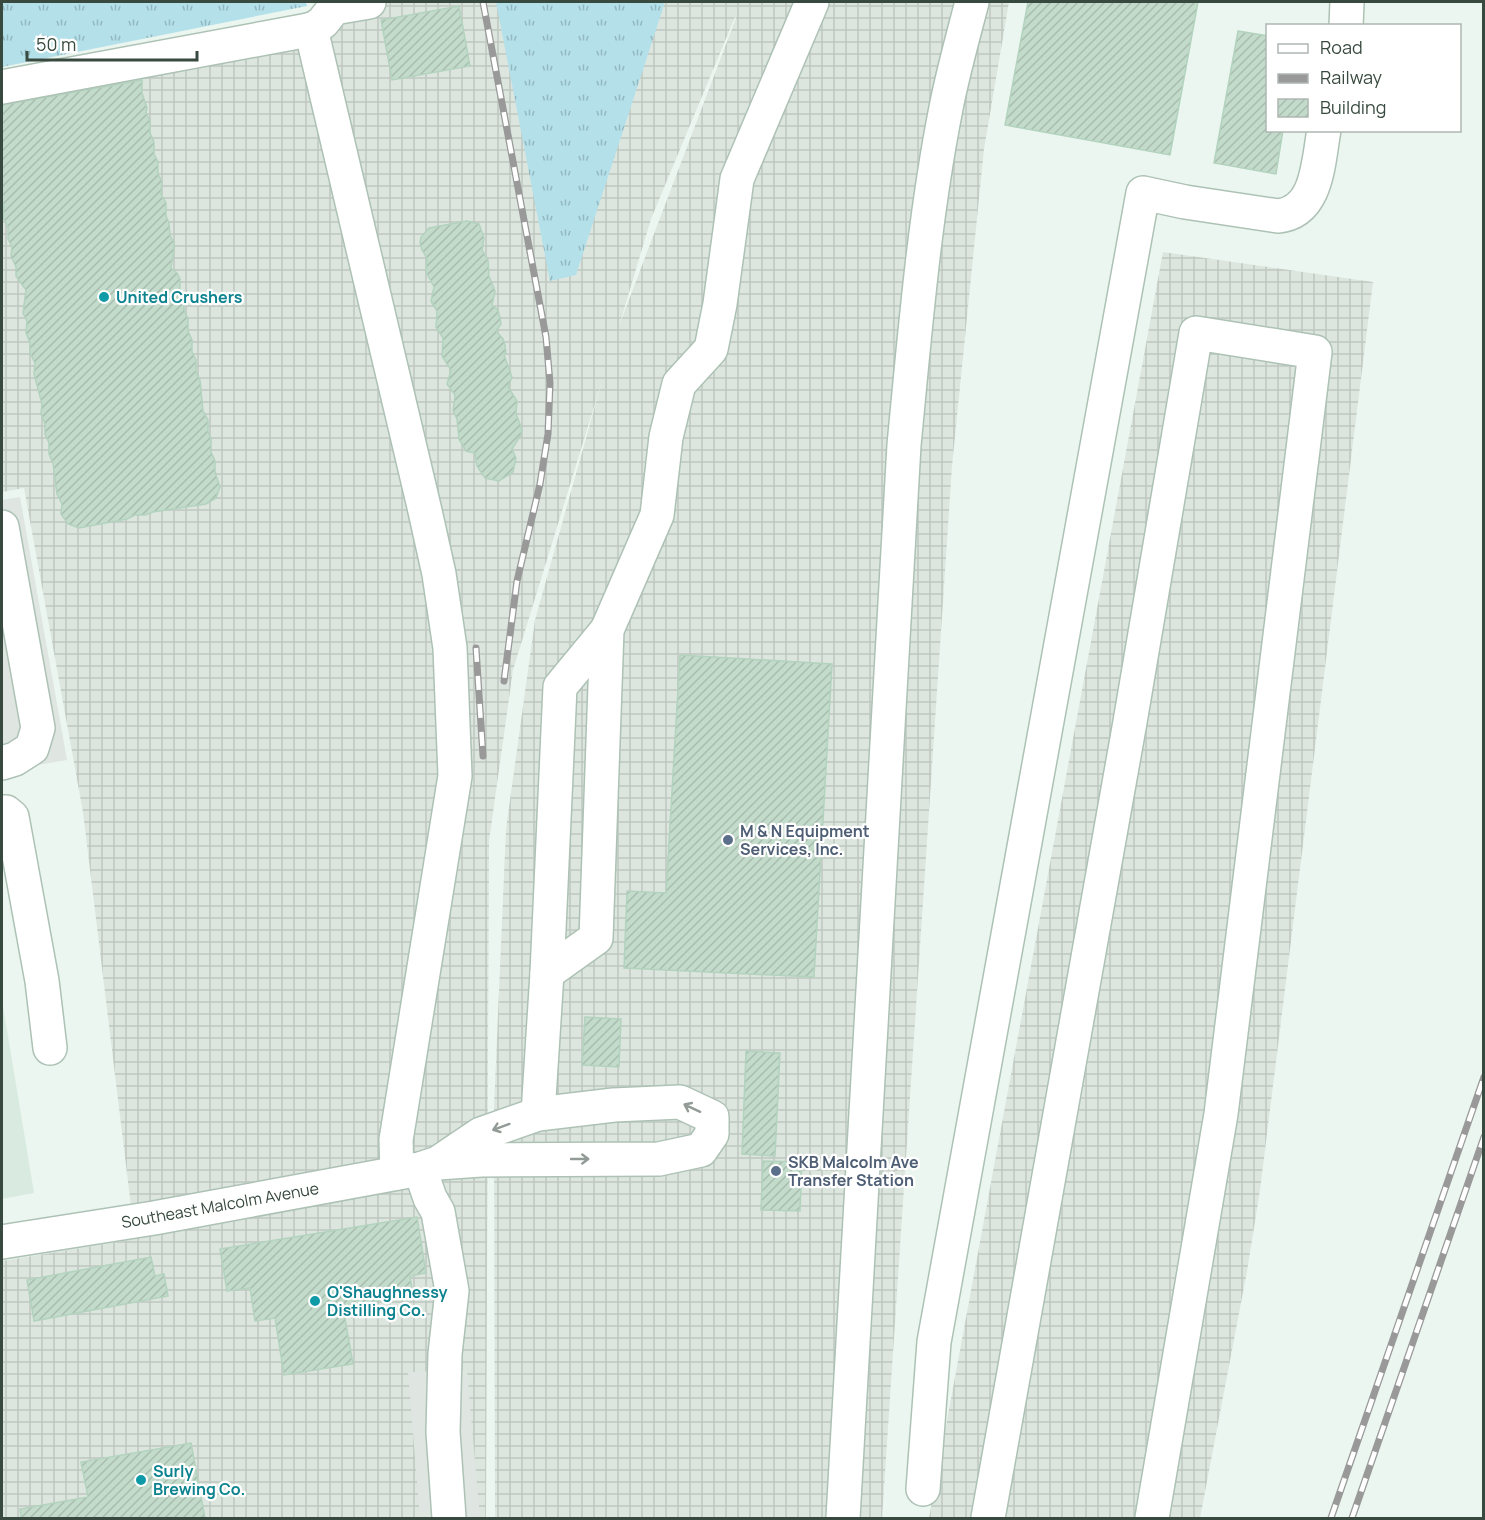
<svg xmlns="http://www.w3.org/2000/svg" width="1485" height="1520" font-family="Manrope,sans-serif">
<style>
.residential{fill:#d9eae0}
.industrial{fill:url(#industrial-grid);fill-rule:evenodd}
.grass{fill:url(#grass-tufts)}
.parking{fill:#dfe5e1}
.building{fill:url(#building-hatch);stroke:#b3d3be;stroke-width:1.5}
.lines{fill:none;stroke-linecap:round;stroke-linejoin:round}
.minor-casing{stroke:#adc2b5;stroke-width:36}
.minor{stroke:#fff;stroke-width:33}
.rail-casing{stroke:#999;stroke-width:7}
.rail{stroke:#fff;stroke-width:4.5;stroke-dasharray:14;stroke-linecap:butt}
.oneway{stroke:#929b95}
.culture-dot{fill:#0f9aa8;stroke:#fff;stroke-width:2}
.service-dot{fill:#5c6f8a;stroke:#fff;stroke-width:2}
.labels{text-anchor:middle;stroke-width:4.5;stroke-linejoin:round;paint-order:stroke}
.culture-label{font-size:16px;font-weight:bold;fill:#0d838f;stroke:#fff;text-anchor:start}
.service-label{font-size:16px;font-weight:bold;fill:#4e5e75;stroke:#fff;text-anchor:start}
.street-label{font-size:16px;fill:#384a3f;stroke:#fff}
</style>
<defs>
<pattern id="industrial-grid" width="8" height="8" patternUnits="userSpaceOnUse" patternTransform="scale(1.5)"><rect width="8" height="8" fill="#dce6df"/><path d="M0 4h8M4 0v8" fill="none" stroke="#bec7c0"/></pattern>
<pattern id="grass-tufts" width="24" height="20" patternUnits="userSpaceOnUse" patternTransform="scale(1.5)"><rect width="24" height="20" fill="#b4e0ea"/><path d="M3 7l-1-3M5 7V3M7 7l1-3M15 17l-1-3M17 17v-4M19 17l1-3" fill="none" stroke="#93b8bf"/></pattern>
<pattern id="building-hatch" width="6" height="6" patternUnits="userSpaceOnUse" patternTransform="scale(1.5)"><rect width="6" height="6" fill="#c3dbcb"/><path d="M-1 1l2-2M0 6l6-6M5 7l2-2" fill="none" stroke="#a8bdaf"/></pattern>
</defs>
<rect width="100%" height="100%" fill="#ebf6f0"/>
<path class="residential" d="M 2,1000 L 34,1193 L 2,1199 Z"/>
<g class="industrial">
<path d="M 315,2 L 1009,2 L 984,149 L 952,466 L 882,1518 L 495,1518 L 494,1108 L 506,829 L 535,620 L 602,381 L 513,670 L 489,841 L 486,1518 L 2,1518 L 2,1261 L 135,1239 L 83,812 L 24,488 L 2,492 L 2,78 L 318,15 ZM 735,17 L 736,18 L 619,326 L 651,219 Z"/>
<path d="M 1163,252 L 1373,282 L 1260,1190 L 1247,1271 L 1200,1518 L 929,1518 Z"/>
</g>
<g class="grass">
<path d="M 2,2 L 306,2 L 307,6 L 2,67 Z"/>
<path d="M 496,2 L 665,2 L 576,275 L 550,281 Z"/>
</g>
<g class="parking">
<path d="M 20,497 L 67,760 L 2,771 L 2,500 Z"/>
<path d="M 467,1370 L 480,1518 L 420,1518 L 408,1372 Z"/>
</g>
<g class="building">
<path d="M 1028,2 L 1198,2 L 1170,155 L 1005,125 Z"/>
<path d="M 459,6 L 470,66 L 392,80 L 381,20 Z"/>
<path d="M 1238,31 L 1268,36 L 1268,130 L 1283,130 L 1276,174 L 1214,163 Z"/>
<path d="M 142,80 L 142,93 L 147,108 L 146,113 L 150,121 L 150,133 L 154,142 L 154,154 L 158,162 L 158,174 L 162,182 L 161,194 L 166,203 L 166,216 L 169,223 L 170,235 L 174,243 L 174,249 L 171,268 L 177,273 L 180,279 L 180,291 L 184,299 L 184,310 L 188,319 L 188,331 L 192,340 L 192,352 L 196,360 L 196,372 L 200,380 L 203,411 L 208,420 L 208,432 L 211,439 L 211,452 L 215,461 L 215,472 L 220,487 L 216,498 L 206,504 L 153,512 L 145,515 L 135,515 L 127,519 L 79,528 L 68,524 L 61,514 L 62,504 L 57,494 L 53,463 L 49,454 L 49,443 L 45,434 L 45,424 L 41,414 L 42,404 L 34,374 L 35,363 L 30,353 L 30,343 L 26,333 L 27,321 L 23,313 L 26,290 L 16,276 L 16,267 L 11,256 L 12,247 L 8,239 L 8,228 L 3,217 L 4,207 L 2,201 L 2,105 Z"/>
<path d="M 467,221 L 479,224 L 484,238 L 482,250 L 488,260 L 489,276 L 495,291 L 492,305 L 498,310 L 500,318 L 501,324 L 496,331 L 503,339 L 505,345 L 506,352 L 504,355 L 512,377 L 508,387 L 517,401 L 516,414 L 522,429 L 521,435 L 512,449 L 516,458 L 513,472 L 499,481 L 485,478 L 477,466 L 475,453 L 466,451 L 459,439 L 457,419 L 453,411 L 455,395 L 447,384 L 451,370 L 442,356 L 443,338 L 436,327 L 437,311 L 431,301 L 434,287 L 426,272 L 427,258 L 422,250 L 420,243 L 421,237 L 429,228 Z"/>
<path d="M 680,655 L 832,664 L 814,977 L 624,968 L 627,891 L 666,893 Z"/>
<path d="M 585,1017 L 621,1019 L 619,1067 L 582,1065 Z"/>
<path d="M 746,1051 L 780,1053 L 775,1156 L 742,1154 Z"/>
<path d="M 763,1161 L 802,1162 L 800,1211 L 761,1210 Z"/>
<path d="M 417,1217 L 426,1273 L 410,1276 L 413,1295 L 343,1307 L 353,1364 L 284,1375 L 275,1318 L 255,1321 L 250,1288 L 227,1291 L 220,1249 Z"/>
<path d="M 151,1257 L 155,1276 L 164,1274 L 168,1296 L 34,1321 L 27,1280 Z"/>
<path d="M 191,1443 L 205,1518 L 21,1518 L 20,1509 L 88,1497 L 81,1462 Z"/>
</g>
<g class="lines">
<g class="minor-casing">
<g id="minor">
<path d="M 1346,26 L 1347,2"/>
<path d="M 311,29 L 425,511 L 439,574 L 450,648 L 455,776 L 396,1140 L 397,1173"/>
<path d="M 2,87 L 314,29 L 323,22 L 334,8 L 369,2"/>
<path d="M 2,527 L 38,728 L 32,748 L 15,759 L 2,763"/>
<path d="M 2,812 L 6,812 L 12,817 L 42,981 L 50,1048"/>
<path d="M 547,973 L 596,938 L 607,630 L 657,515 L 666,437 L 679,384 L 711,349 L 720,304 L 737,179 L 812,2"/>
<path d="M 538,1114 L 547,973 L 560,687 L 607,630"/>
<path d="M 420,1169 L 430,1198 L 438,1212 L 452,1291 L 445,1354 L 443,1432 L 449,1518"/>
<path d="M 2,1242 L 154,1218 L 420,1169 L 438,1163 L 481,1160 L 659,1159 L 701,1150 L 712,1134 L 712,1117 L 680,1102 L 614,1105 L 538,1114 L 481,1134 L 438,1163"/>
<path d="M 923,1489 L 934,1342 L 1143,193 L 1185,202 L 1278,216 C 1318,212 1318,162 1324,130"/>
<path d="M 843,1518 L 904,445 C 915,332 924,219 946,108 C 953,72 963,37 972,2"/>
<path d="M 988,1518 L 1130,722 L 1196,333 L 1315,352 L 1221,1114 L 1152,1518"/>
</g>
</g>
<use href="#minor" class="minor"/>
<g class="rail-casing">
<g id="rail">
<path d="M 483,2 L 546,337 L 550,383 L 548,434 L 540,484 L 517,581 L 504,681"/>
<path d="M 476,648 L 483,756"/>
<path d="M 1331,1518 L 1484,1077"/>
<path d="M 1352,1518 L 1484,1137"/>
</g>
</g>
<use href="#rail" class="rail"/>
</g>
<defs><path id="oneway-shaft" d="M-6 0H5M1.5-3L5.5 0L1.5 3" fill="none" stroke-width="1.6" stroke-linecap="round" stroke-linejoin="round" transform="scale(1.5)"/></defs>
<g class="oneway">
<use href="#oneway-shaft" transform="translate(692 1108) rotate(-155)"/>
<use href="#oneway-shaft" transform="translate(501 1127) rotate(160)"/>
<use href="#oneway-shaft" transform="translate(580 1159)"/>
</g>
<g class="culture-dot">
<circle cx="104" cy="297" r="6"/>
<circle cx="315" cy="1301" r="6"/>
<circle cx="141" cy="1480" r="6"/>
</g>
<g class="service-dot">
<circle cx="728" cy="840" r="6"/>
<circle cx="776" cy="1171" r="6"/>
</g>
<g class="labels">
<g class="culture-label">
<text x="116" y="303">United Crushers</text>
<text x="327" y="1298">O'Shaughnessy<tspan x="327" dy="18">Distilling Co.</tspan></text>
<text x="153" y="1477">Surly<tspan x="153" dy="18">Brewing Co.</tspan></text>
</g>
<g class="service-label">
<text x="740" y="837">M &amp; N Equipment<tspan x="740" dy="18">Services, Inc.</tspan></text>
<text x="788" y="1168">SKB Malcolm Ave<tspan x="788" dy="18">Transfer Station</tspan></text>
</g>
<g class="street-label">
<text transform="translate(220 1205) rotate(-10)" y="6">Southeast Malcolm Avenue</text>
</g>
</g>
<rect width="1485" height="1520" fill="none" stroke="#384a3f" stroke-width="6"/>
<rect x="1266" y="24" width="195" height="108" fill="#ffffff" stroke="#afb7b2" stroke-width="1.5"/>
<rect x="1278" y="44" width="30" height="9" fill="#ffffff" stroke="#afb7b2" stroke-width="1.5"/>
<text x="1320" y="54" font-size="18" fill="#384a3f">Road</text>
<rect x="1278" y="74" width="30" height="9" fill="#999999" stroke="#afb7b2" stroke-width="1.5"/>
<text x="1320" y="84" font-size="18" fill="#384a3f">Railway</text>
<rect x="1278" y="99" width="30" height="18" fill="url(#building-hatch)" stroke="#afb7b2" stroke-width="1.5"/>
<text x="1320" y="114" font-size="18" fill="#384a3f">Building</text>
<path d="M27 51v9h170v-9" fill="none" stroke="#384a3f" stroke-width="3"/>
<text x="36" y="51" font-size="18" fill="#384a3f" stroke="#ffffff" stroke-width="4.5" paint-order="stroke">50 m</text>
</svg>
